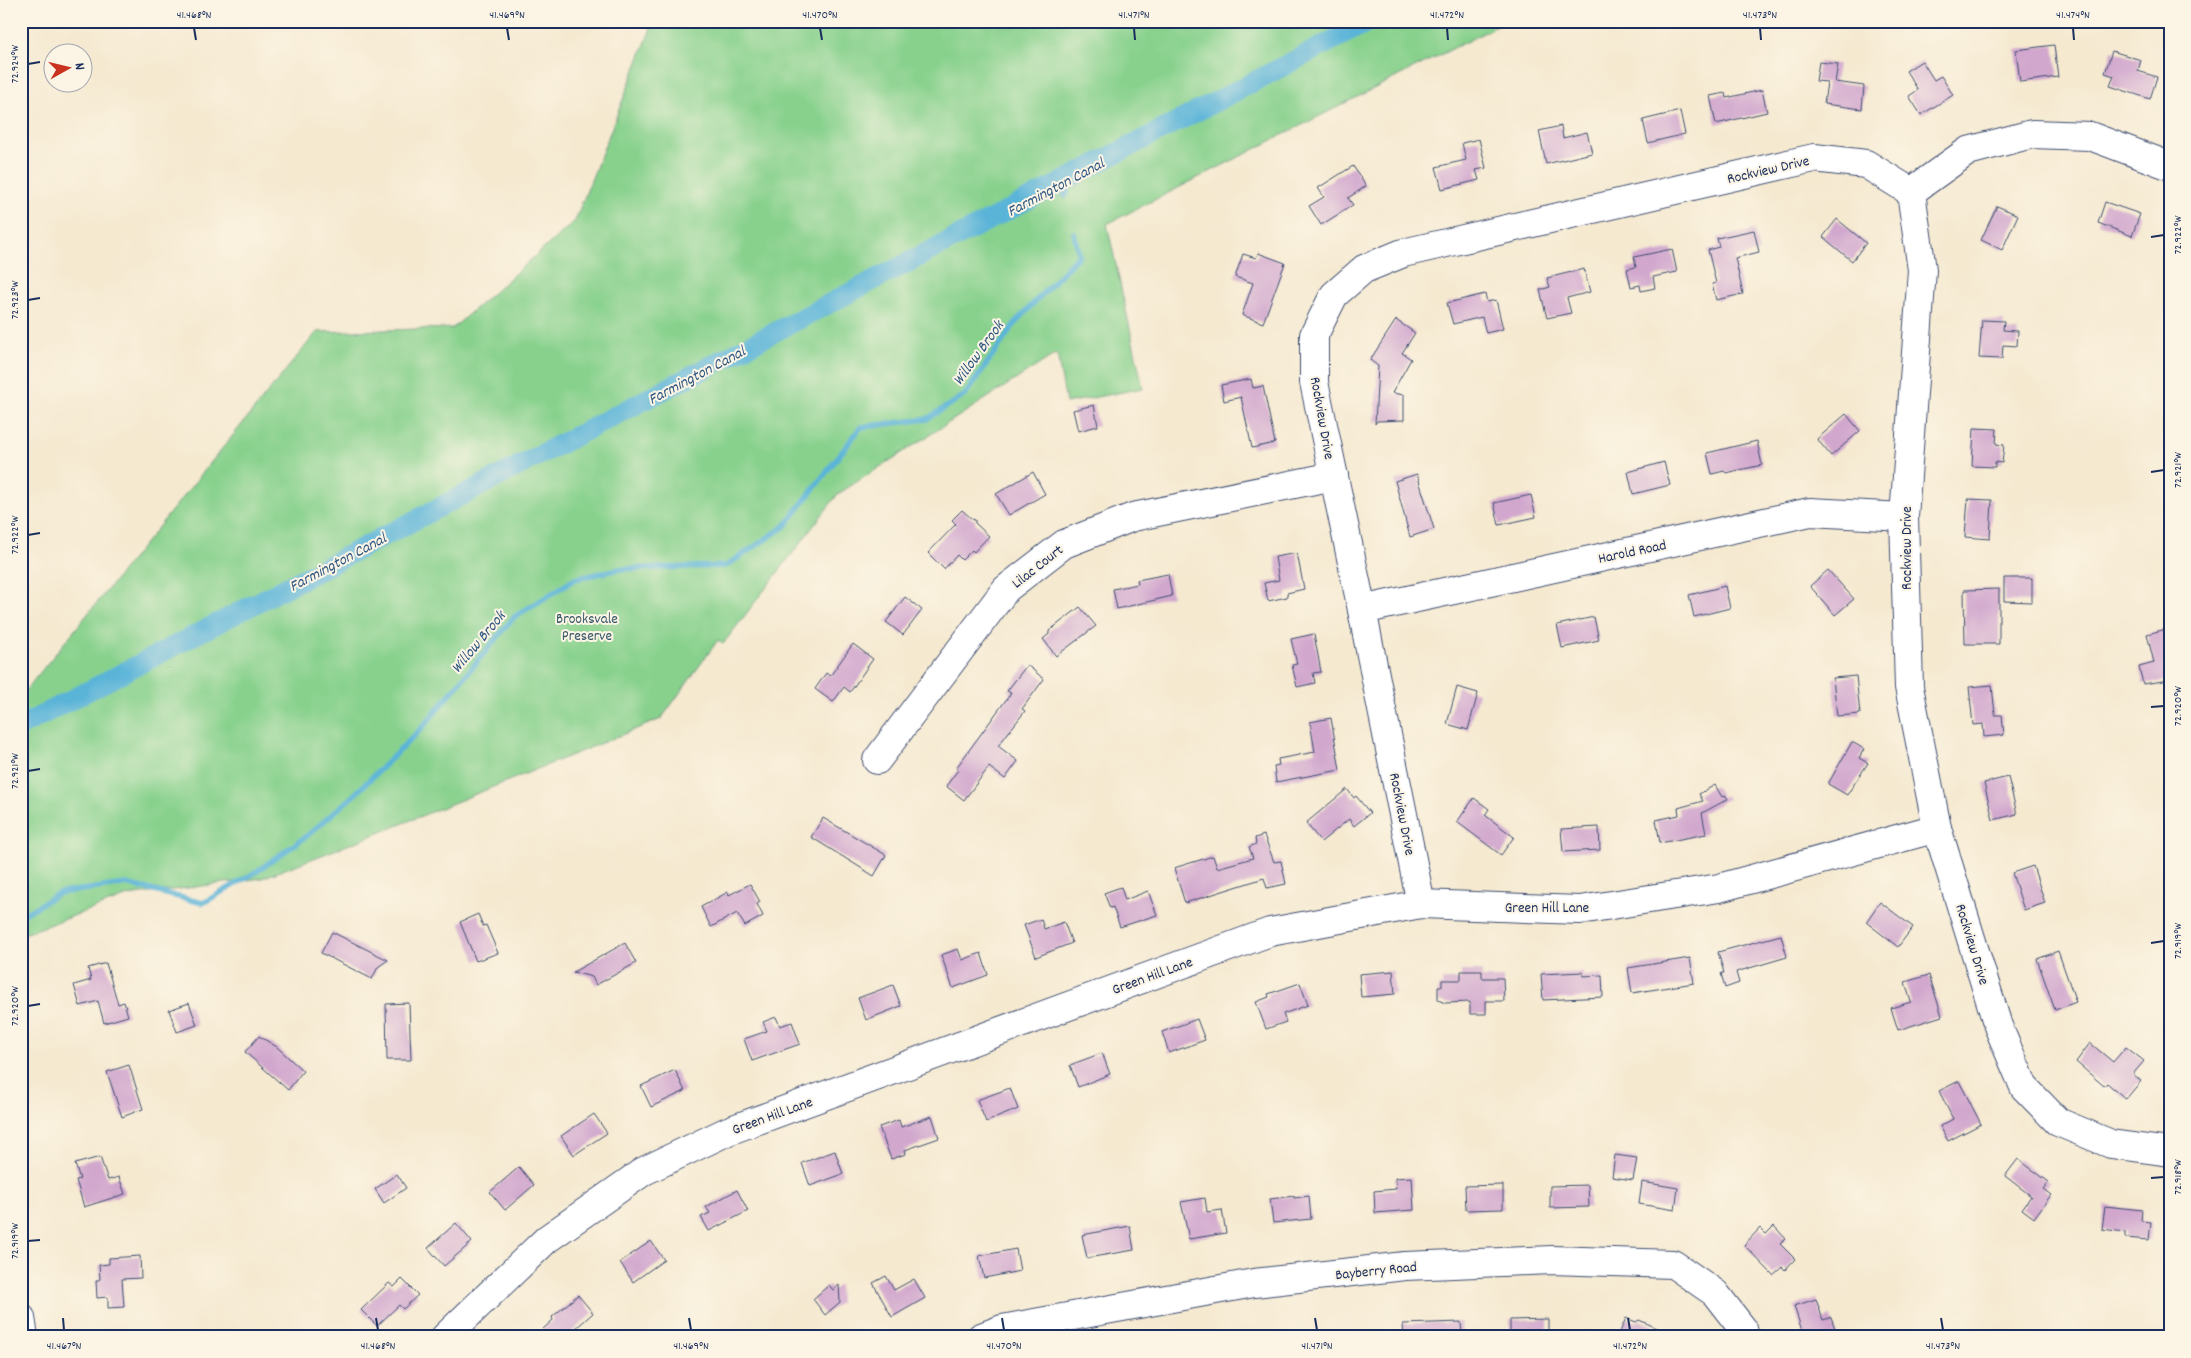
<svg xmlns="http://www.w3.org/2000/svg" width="2191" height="1358" font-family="Dekko,sans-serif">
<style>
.green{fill:#88d18d;stroke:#528076}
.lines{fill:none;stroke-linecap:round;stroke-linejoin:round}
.stream{stroke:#5ab4d8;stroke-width:5.5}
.canal{stroke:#5ab4d8;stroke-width:20}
.building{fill:#d1a7ce}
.minor-casing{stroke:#3c4b6f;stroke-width:30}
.minor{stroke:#fff;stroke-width:28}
.ticks{fill:none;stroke:#1b2f5e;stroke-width:2}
.labels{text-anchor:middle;stroke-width:4;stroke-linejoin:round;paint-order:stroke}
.street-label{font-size:15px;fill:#1b2f5e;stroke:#fcf5e5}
.park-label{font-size:15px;fill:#36586a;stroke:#fcf5e5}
.water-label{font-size:16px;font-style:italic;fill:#2e5783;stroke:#fcf5e5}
.neatline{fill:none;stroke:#1b2f5e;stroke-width:2}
.ticks-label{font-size:12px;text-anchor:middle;fill:#1b2f5e}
</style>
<rect width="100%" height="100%" fill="#fcf5e5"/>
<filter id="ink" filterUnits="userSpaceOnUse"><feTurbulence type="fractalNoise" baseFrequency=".02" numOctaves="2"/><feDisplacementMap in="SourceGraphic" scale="10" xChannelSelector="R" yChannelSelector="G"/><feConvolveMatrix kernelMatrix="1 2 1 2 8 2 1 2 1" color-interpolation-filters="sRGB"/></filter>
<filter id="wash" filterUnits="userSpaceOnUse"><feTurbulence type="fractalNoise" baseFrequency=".0096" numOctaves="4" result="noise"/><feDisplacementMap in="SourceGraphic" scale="20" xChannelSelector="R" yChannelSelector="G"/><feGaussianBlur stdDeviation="1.12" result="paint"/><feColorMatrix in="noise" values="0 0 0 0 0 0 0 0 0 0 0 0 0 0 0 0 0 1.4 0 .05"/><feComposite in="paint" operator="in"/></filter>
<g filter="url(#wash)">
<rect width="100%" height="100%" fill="#f5e9d0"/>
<path class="green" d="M 654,21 L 1507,21 L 1107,224 L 1143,388 L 1066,403 L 1057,353 L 838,494 L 723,644 L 718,640 L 661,719 L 384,831 L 262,878 L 128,896 L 21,935 L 21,696 L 317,332 L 453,328 L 575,221 Z"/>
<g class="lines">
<g class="stream">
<path d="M 1065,196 L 1075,175"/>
<path d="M 21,916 L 59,893 L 126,884 L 203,903 L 256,872 L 308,835 L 353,796 L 422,728 L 514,617 L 575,579 L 619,569 L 726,566 L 785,526 L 861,427 L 927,419 L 965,395 L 1016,322 L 1079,255 L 1074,233"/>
</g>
<path class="canal" d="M 21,726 L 1370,21"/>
</g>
<g id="blocks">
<g class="building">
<path d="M 2054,45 L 2058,77 L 2020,82 L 2016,50 Z"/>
<path d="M 2112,51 L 2141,60 L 2138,71 L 2157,77 L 2150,99 L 2110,86 L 2114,76 L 2105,73 Z"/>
<path d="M 1922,61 L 1934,80 L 1941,76 L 1953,95 L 1921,115 L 1909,96 L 1918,90 L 1906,71 Z"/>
<path d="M 1819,62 L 1838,64 L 1835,82 L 1864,86 L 1862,109 L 1824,104 L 1827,82 L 1816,81 Z"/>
<path d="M 1762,90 L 1767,112 L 1716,124 L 1710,96 L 1725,93 L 1726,98 Z"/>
<path d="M 1680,111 L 1685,134 L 1648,143 L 1643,120 Z"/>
<path d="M 1561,126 L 1563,138 L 1587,132 L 1592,153 L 1546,164 L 1539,131 Z"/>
<path d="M 1479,139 L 1486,168 L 1476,170 L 1479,180 L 1442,189 L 1436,167 L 1466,160 L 1462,143 Z"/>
<path d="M 1353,166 L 1366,186 L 1348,198 L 1353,205 L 1321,225 L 1309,206 L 1324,197 L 1318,188 Z"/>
<path d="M 2105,202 L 2140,214 L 2132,236 L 2098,223 Z"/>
<path d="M 1997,206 L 2018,215 L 2002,250 L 1981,240 Z"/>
<path d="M 1837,219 L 1866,243 L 1852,261 L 1823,237 Z"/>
<path d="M 1754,230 L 1759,252 L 1735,258 L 1743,294 L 1716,300 L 1712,284 L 1716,283 L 1708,250 L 1719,247 L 1717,238 Z"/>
<path d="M 1672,249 L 1677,272 L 1653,277 L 1655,288 L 1641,291 L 1640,285 L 1631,287 L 1627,269 L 1636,267 L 1634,257 Z"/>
<path d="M 1258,253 L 1285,263 L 1263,323 L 1242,315 L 1253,283 L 1235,277 L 1243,254 L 1256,258 Z"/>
<path d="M 1584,269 L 1590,292 L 1567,298 L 1571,313 L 1547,318 L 1540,290 L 1550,287 L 1547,278 Z"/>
<path d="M 1485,294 L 1487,302 L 1496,300 L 1503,329 L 1486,333 L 1482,317 L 1453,324 L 1447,303 Z"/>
<path d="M 1396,320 L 1415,333 L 1402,353 L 1411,359 L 1392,393 L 1404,395 L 1404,420 L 1377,421 L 1375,424 L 1378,366 L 1370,360 Z"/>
<path d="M 1982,320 L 2004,321 L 2003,330 L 2018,331 L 2017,346 L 2003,345 L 2002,359 L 1979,358 Z"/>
<path d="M 1251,379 L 1253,388 L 1263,386 L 1275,443 L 1252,448 L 1241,397 L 1224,401 L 1221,385 Z"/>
<path d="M 1094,405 L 1098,426 L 1078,431 L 1073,410 Z"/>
<path d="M 1846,414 L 1860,431 L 1831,456 L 1817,439 Z"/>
<path d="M 1974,428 L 1997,429 L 1996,444 L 2004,445 L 2002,463 L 1995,462 L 1995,467 L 1972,466 Z"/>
<path d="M 1757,441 L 1762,465 L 1726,473 L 1724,471 L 1712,474 L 1707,453 Z"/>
<path d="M 1664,462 L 1670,485 L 1633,494 L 1628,472 Z"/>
<path d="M 1033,472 L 1045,494 L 1009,515 L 996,494 Z"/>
<path d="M 1417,474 L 1434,529 L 1410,537 L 1395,481 Z"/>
<path d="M 1531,495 L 1536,517 L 1499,525 L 1494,503 Z"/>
<path d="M 1968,499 L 1992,500 L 1990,539 L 1965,537 Z"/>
<path d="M 962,510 L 972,519 L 975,520 L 975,523 L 989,536 L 974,552 L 972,550 L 962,560 L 957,555 L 944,569 L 928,553 L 956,524 L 952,520 Z"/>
<path d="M 1297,553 L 1304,589 L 1287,593 L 1287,597 L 1268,601 L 1264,583 L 1279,580 L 1275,557 Z"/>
<path d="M 1828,570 L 1854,599 L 1835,615 L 1810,586 Z"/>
<path d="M 1168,574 L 1172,596 L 1117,609 L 1113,589 L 1138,584 L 1137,580 Z"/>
<path d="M 2004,578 L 2032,578 L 2032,602 L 2004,601 Z"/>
<path d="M 1725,586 L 1730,608 L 1694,617 L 1689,595 Z"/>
<path d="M 1999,589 L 1999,644 L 1965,644 L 1964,590 Z"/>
<path d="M 905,597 L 922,610 L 903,635 L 886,622 Z"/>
<path d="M 1080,607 L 1096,626 L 1056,656 L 1043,639 L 1049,634 L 1049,631 Z"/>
<path d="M 1594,617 L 1599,640 L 1562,648 L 1557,625 Z"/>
<path d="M 2170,628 L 2170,680 L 2143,684 L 2139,667 L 2154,663 L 2147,634 Z"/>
<path d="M 1314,634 L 1321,672 L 1313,673 L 1315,683 L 1297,687 L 1292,665 L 1297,664 L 1291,639 Z"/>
<path d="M 853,644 L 873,659 L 850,692 L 844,687 L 833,702 L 815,689 L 826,673 L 830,676 Z"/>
<path d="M 1027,665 L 1044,679 L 1022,709 L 1025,711 L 998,746 L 1018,761 L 1005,779 L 989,767 L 964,800 L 946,786 L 958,770 L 956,768 L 1011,693 L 1007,691 Z"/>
<path d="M 1856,676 L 1860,714 L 1837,716 L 1833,678 Z"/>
<path d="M 1992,685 L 1995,715 L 2002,715 L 2004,735 L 1984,737 L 1983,724 L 1973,725 L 1969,687 Z"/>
<path d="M 1457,687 L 1478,693 L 1468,730 L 1447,724 Z"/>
<path d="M 1331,718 L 1340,770 L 1276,782 L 1274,766 L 1279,765 L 1278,759 L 1315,752 L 1310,722 Z"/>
<path d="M 1852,742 L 1864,749 L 1859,758 L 1868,763 L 1847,795 L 1828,784 Z"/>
<path d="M 2008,777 L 2017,814 L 1993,820 L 1984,783 Z"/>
<path d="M 1715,785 L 1722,797 L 1726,796 L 1728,799 L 1702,813 L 1706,834 L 1660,843 L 1656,820 L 1679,815 L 1678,808 L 1703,801 L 1699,794 Z"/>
<path d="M 1347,789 L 1354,798 L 1356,796 L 1370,813 L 1354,826 L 1349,819 L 1321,842 L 1306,823 Z"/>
<path d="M 1474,798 L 1489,809 L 1485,815 L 1514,837 L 1501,855 L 1457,822 Z"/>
<path d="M 823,818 L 886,855 L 874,876 L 811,837 Z"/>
<path d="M 1599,827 L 1600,850 L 1563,852 L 1561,829 Z"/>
<path d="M 1264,835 L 1274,862 L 1281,861 L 1286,884 L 1267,888 L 1264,878 L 1185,903 L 1174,868 L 1213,856 L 1217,868 L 1253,858 L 1249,847 L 1256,844 L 1255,838 Z"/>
<path d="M 2033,866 L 2045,903 L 2024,910 L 2012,873 Z"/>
<path d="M 750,884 L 760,902 L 757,904 L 763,916 L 745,926 L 737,913 L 711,927 L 701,907 L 728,892 L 729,895 Z"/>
<path d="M 1121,887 L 1125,900 L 1148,891 L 1157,915 L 1120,927 L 1113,907 L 1110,908 L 1104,893 Z"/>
<path d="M 1880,902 L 1913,927 L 1898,947 L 1866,922 Z"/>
<path d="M 478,914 L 483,926 L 486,925 L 498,953 L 476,961 L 460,922 Z"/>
<path d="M 1041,919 L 1044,929 L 1064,922 L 1072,943 L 1036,957 L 1024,925 Z"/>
<path d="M 332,932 L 388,960 L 378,967 L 372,979 L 321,953 Z"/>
<path d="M 1781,935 L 1787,957 L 1736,972 L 1739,983 L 1725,988 L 1721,973 L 1724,973 L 1718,952 Z"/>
<path d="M 625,943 L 636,963 L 596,985 L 592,977 L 573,972 Z"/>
<path d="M 958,949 L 962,960 L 981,953 L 988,975 L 953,988 L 941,955 Z"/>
<path d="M 2058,951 L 2076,1002 L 2055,1010 L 2037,959 Z"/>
<path d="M 1690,958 L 1694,983 L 1632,993 L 1628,968 Z"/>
<path d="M 106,963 L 118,1004 L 124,1002 L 128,1016 L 104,1023 L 98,1001 L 80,1006 L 74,985 L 91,980 L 88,968 Z"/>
<path d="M 1393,971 L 1395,994 L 1361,997 L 1359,974 Z"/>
<path d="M 1461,971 L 1482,971 L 1482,978 L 1503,978 L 1504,1001 L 1486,1001 L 1486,1014 L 1470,1014 L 1470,1002 L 1445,1003 L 1438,1000 L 1438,986 L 1442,986 L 1442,980 L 1461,980 Z"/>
<path d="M 1583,972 L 1583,976 L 1602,975 L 1603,997 L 1543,1000 L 1541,974 Z"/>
<path d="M 1929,975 L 1942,1016 L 1898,1030 L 1891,1008 L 1911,1002 L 1905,982 Z"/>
<path d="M 1300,983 L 1308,1005 L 1283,1014 L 1286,1022 L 1266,1029 L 1256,1002 L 1269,997 L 1268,994 Z"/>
<path d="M 893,985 L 901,1006 L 866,1020 L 858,998 Z"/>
<path d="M 189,1003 L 197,1025 L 177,1032 L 169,1010 Z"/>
<path d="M 409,1003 L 411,1060 L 387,1060 L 386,1004 Z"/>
<path d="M 776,1017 L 780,1026 L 792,1022 L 800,1044 L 752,1061 L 744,1039 L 767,1031 L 763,1022 Z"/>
<path d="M 1197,1019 L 1205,1040 L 1169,1053 L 1162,1032 Z"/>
<path d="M 259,1036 L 277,1047 L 303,1071 L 288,1090 L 245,1052 Z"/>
<path d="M 2090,1043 L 2113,1062 L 2126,1047 L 2144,1061 L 2133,1074 L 2141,1081 L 2126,1099 L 2107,1083 L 2104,1086 L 2076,1062 Z"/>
<path d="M 1102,1053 L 1110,1074 L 1078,1087 L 1070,1065 Z"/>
<path d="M 129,1065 L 143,1109 L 122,1117 L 107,1072 Z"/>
<path d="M 675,1070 L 685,1091 L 651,1107 L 641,1086 Z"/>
<path d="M 1959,1081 L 1981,1124 L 1948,1141 L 1940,1126 L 1953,1119 L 1939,1091 Z"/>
<path d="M 1010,1088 L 1018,1109 L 986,1122 L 977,1100 Z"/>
<path d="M 594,1114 L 607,1133 L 574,1155 L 561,1136 Z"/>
<path d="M 932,1116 L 939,1138 L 905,1150 L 906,1154 L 891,1159 L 879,1127 L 899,1120 L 901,1127 Z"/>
<path d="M 835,1151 L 843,1174 L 810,1186 L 802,1163 Z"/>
<path d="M 1615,1155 L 1637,1158 L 1633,1180 L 1612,1177 Z"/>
<path d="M 100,1157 L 108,1180 L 119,1177 L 125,1194 L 84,1207 L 76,1180 L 80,1179 L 75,1164 Z"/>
<path d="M 2018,1159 L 2049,1182 L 2043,1189 L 2051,1195 L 2034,1218 L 2022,1209 L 2031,1196 L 2005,1176 Z"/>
<path d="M 519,1167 L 534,1185 L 505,1210 L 490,1192 Z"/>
<path d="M 397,1174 L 406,1188 L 384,1203 L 375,1189 Z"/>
<path d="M 1412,1177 L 1414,1210 L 1375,1213 L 1374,1191 L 1396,1189 L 1395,1178 Z"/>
<path d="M 1642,1182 L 1678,1188 L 1675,1210 L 1639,1204 Z"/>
<path d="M 1503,1185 L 1503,1209 L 1466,1210 L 1465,1186 Z"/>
<path d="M 1588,1185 L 1589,1207 L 1550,1208 L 1550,1186 Z"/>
<path d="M 737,1190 L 748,1211 L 709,1231 L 701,1217 L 710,1213 L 706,1207 Z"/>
<path d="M 1294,1196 L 1294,1198 L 1309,1196 L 1311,1219 L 1273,1223 L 1270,1199 Z"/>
<path d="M 1205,1198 L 1207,1212 L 1222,1210 L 1226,1233 L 1189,1239 L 1181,1202 Z"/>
<path d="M 2105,1206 L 2142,1210 L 2141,1221 L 2151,1222 L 2149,1240 L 2125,1238 L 2125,1232 L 2102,1229 Z"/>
<path d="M 456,1223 L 472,1242 L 444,1266 L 428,1248 Z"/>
<path d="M 1130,1226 L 1134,1250 L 1087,1258 L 1082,1235 Z"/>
<path d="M 1774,1226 L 1786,1239 L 1780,1244 L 1795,1259 L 1785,1270 L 1782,1267 L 1773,1275 L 1744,1245 L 1760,1228 L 1766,1234 Z"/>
<path d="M 651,1241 L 664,1260 L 633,1282 L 620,1262 Z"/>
<path d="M 1016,1249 L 1020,1271 L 984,1278 L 979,1256 Z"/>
<path d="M 140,1256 L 141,1278 L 122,1279 L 124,1307 L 108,1308 L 108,1297 L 97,1298 L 96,1281 L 100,1279 L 99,1265 L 109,1264 L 109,1258 Z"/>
<path d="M 886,1276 L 894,1290 L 914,1279 L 925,1298 L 892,1317 L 873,1283 Z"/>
<path d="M 402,1279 L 418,1295 L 403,1309 L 399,1305 L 377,1326 L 361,1310 L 389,1283 L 394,1287 Z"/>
<path d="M 829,1285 L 833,1290 L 839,1285 L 840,1302 L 825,1315 L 813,1299 Z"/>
<path d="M 578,1295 L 593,1313 L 566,1337 L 550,1337 L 543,1329 L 553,1320 L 552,1317 Z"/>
<path d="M 1816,1299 L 1823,1320 L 1831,1317 L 1838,1337 L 1804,1337 L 1794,1306 Z"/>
<path d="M 1626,1318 L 1636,1322 L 1639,1320 L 1678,1337 L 1618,1337 Z"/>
<path d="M 1548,1319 L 1548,1337 L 1510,1337 L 1510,1320 Z"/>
<path d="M 1461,1322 L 1462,1337 L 1404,1337 L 1403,1324 Z"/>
</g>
</g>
</g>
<g filter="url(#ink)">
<use href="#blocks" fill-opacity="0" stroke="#3c4b6f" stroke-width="1"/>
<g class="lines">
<g class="minor-casing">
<g id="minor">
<path d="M 1911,192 L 1968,151 L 2032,134 L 2090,136 L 2170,166"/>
<path d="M 1362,610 L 1810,512 L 1904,517"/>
<path d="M 877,760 L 1006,589 L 1064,544 L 1133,517 L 1334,476"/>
<path d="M 1421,904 L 1362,610 L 1314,382 L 1314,335 L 1334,295 L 1364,269 L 1403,253 L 1814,158 L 1866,164 L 1911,192 L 1922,270 L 1904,517 L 1909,687 L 1937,828 L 1998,1026 L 2024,1087 L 2058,1122 L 2111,1144 L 2170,1152"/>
<path d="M 21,1318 L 24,1337"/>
<path d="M 445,1337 L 547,1239 L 644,1171 L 728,1131 L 1270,932 L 1421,904 L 1580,910 L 1719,888 L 1937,828"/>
<path d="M 981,1337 L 1002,1329 L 1254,1283 L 1405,1266 L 1552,1260 L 1673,1264 L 1715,1293 L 1743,1329 L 1745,1337"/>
</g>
</g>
<use href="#minor" class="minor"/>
</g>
</g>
<path class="ticks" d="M 194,28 L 196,40M 507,28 L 509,40M 820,28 L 822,40M 1134,28 L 1135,40M 1447,28 L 1448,40M 1760,28 L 1761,40M 2073,28 L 2074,40M 28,64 L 40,62M 2151,237 L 2164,235M 28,300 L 40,298M 2151,472 L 2164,470M 28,535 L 40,533M 2151,707 L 2164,706M 28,771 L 40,769M 2151,943 L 2164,941M 28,1006 L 40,1004M 2151,1178 L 2164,1177M 28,1241 L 40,1240M 63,1318 L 64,1330M 376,1318 L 378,1330M 689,1318 L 691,1330M 1002,1318 L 1004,1330M 1315,1318 L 1317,1330M 1628,1318 L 1630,1330M 1941,1318 L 1943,1330"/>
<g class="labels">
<g class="street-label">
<text transform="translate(1768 169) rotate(-13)" y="5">Rockview Drive</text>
<text transform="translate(1323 418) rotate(80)" y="5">Rockview Drive</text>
<text transform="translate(1906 548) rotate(-90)" y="5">Rockview Drive</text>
<text transform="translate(1632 551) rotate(-12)" y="5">Harold Road</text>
<text transform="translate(1037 566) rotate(-38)" y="5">Lilac Court</text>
<text transform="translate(1403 814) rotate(79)" y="5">Rockview Drive</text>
<text x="1547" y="912">Green Hill Lane</text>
<text transform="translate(1973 944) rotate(73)" y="5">Rockview Drive</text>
<text transform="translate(1152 975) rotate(-20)" y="5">Green Hill Lane</text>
<text transform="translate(772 1115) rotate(-20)" y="5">Green Hill Lane</text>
<text transform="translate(1376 1270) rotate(-6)" y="5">Bayberry Road</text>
</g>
<g class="park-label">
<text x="587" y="623">Brooksvale<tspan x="587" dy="17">Preserve</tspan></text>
</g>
<g class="water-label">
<text transform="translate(1055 186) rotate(-28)" y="6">Farmington Canal</text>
<text transform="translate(977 352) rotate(-54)" y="6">Willow Brook</text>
<text transform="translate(696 374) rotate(-28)" y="6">Farmington Canal</text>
<text transform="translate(337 561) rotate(-28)" y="6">Farmington Canal</text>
<text transform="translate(477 641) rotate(-50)" y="6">Willow Brook</text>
</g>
</g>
<rect width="2191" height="1358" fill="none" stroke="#fcf5e5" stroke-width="55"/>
<g transform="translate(68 68) rotate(82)"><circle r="24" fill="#fcf5e5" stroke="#a2a6af"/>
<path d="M0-4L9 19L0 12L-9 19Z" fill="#c8321e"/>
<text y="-8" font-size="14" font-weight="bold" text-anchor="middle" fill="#1b2f5e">N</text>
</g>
<rect x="28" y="28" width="2136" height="1302" class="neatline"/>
<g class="ticks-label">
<text x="194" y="18">41.468°N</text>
<text x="507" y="18">41.469°N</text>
<text x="820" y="18">41.470°N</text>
<text x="1134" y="18">41.471°N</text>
<text x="1447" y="18">41.472°N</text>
<text x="1760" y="18">41.473°N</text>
<text x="2073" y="18">41.474°N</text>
<text transform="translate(14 64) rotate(-90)" y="4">72.924°W</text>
<text transform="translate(2177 235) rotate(-90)" y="4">72.922°W</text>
<text transform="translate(14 300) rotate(-90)" y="4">72.923°W</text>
<text transform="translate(2177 470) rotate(-90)" y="4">72.921°W</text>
<text transform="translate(14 535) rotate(-90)" y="4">72.922°W</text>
<text transform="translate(2177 706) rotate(-90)" y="4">72.920°W</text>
<text transform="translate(14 771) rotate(-90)" y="4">72.921°W</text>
<text transform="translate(2177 941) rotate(-90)" y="4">72.919°W</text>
<text transform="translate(14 1006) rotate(-90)" y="4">72.920°W</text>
<text transform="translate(2177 1177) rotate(-90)" y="4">72.918°W</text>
<text transform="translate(14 1241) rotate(-90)" y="4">72.919°W</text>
<text x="64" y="1349">41.467°N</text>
<text x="378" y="1349">41.468°N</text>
<text x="691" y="1349">41.469°N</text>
<text x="1004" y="1349">41.470°N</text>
<text x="1317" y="1349">41.471°N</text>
<text x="1630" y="1349">41.472°N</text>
<text x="1943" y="1349">41.473°N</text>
</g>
</svg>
